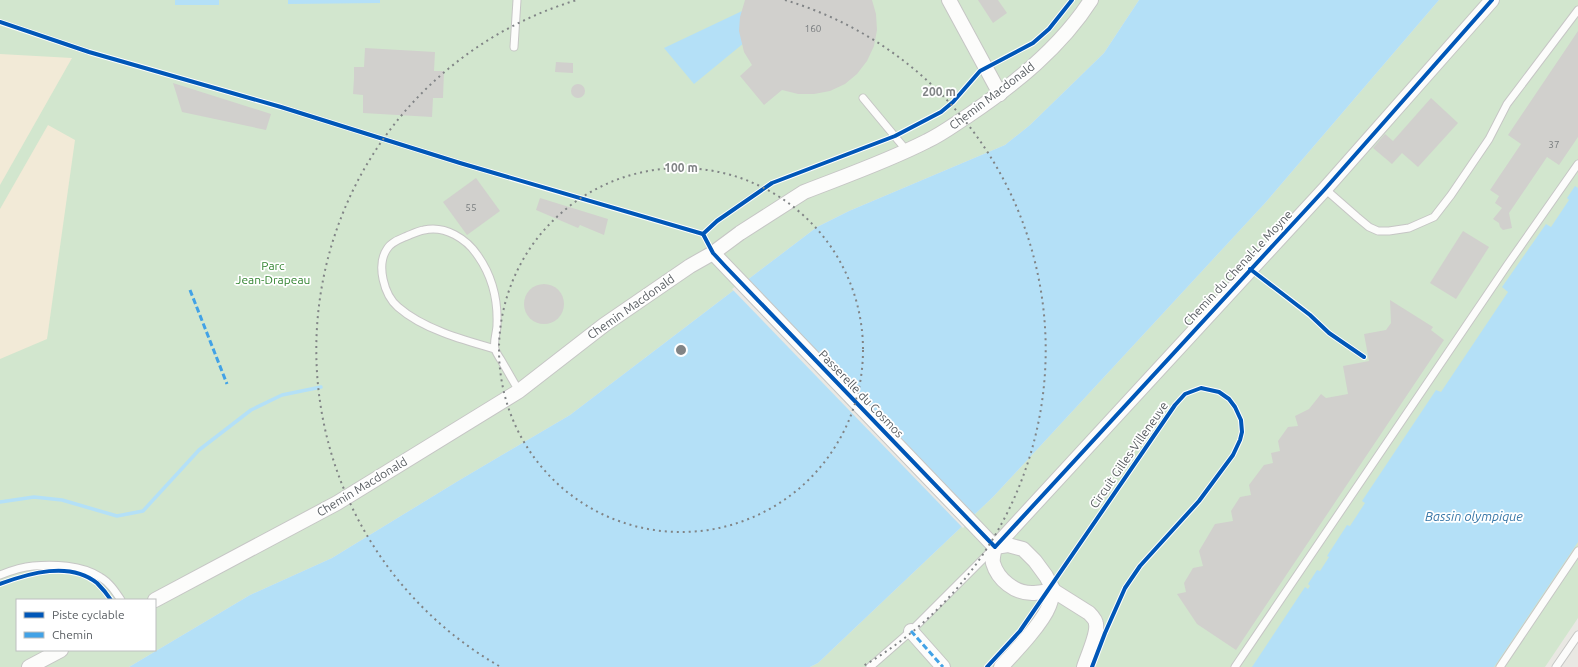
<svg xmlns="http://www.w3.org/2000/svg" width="1578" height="667" font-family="Ubuntu,sans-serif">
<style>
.green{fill:#d2e6ce;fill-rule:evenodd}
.sand{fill:#f2ead7}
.water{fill:#b4e0f7}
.pier{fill:#e9e8e3}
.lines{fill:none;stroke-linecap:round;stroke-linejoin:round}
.stream{stroke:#b4e0f7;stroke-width:3.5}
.building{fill:#d1d0cd}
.lane-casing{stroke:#c6c6c5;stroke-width:9}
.street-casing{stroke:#c6c6c5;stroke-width:16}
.lane{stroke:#fcfcfb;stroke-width:7}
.street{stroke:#fcfcfb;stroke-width:14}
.quiet{stroke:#42a2e6;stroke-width:3;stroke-dasharray:6 3;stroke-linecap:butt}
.cycleway-casing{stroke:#fff;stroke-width:6}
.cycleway{stroke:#0057b8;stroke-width:4}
.ring{fill:none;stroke:#818486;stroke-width:2;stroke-dasharray:2 4}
.labels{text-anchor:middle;stroke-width:3.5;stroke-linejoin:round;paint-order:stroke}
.number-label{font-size:10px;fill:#787c7e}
.street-label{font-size:12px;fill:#595e62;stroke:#fff}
.park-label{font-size:12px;fill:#368634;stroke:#fff}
.water-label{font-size:13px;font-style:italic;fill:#3978a8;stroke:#fff}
.centre{fill:#818486;stroke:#fff;stroke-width:2}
.ring-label{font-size:12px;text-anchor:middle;font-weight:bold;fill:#818486;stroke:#fff;stroke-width:3.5;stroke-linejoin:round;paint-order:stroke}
</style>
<rect width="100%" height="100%" fill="#e9e8e3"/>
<g class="green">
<path d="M 0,0 L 1139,0 L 1104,53 L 1030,125 L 1005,145 L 849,211 L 817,227 L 570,415 L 458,481 L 332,558 L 250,595 L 129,667 L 0,667 ZM 17,600 L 155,600 L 155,650 L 17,650 Z"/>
<path d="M 1439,0 L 1578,0 L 1578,618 L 1545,667 L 810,667 L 818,663 L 993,497 L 1266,202 Z"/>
</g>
<g class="sand">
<path d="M 0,54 L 72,58 L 0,185 Z"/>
<path d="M 48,125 L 75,140 L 47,339 L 0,359 L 0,209 Z"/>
</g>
<g class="water">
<rect x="175" y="0" width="44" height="5"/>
<path d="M 288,0 L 380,0 L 380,3 L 288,4 Z"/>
<path d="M 1139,0 L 1439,0 L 1266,202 L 993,497 L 818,663 L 810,667 L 129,667 L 250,595 L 332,558 L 458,481 L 570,415 L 817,227 L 849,211 L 1005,145 L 1030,125 L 1104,53 Z"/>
<path d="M 759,3 L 773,19 L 694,84 L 664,48 Z"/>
<path d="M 1575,186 L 1578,188 L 1578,542 L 1494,667 L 1252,667 L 1305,587 L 1308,589 L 1310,586 L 1308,584 L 1317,570 L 1320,571 L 1329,557 L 1327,556 L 1347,525 L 1350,526 L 1365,503 L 1362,501 L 1436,390 L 1441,392 L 1508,292 L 1502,287 L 1546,224 L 1551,227 L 1569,200 L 1567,198 Z"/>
</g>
<path class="pier" d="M 746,278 L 976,516 L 963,528 L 732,289 Z"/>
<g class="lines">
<path class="stream" d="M 0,502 L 34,497 L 62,500 L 117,516 L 143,511 L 199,450 L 251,410 L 282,395 L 321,387"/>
</g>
<g class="building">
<path d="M 745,0 L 872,0 L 876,14 L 877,30 L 874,46 L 867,61 L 857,74 L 845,84 L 830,91 L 814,94 L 798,94 L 782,90 L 764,105 L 740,76 L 752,65 L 744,52 L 739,31 L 740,17 Z"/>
<path d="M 978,0 L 998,0 L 1007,13 L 993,23 Z"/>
<path d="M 1578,31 L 1578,137 L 1559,165 L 1547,157 L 1509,213 L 1512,228 L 1503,230 L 1500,227 L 1499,223 L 1493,219 L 1502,208 L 1495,203 L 1499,196 L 1490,190 L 1521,144 L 1508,135 Z"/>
<path d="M 365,48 L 435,52 L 434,71 L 444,71 L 443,98 L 433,98 L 432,117 L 363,113 L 363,95 L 353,94 L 354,78 L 354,67 L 364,67 Z"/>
<path d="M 556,62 L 573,63 L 573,73 L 555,72 Z"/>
<path d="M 173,83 L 271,114 L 266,130 L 182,112 Z"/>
<circle cx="578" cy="91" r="7"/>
<path d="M 1431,98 L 1458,123 L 1418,167 L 1402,153 L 1392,164 L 1373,148 L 1385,134 L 1393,141 Z"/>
<path d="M 476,178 L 500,211 L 467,235 L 443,202 Z"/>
<path d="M 540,198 L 608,219 L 604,235 L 580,225 L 578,228 L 536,210 Z"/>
<path d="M 1463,231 L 1489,247 L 1456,299 L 1430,283 Z"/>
<circle cx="544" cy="304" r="20"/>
<path d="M 1390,300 L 1433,327 L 1431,330 L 1444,340 L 1236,650 L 1197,624 L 1177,594 L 1186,592 L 1184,583 L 1193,568 L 1203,566 L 1199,551 L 1215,524 L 1233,521 L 1231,511 L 1240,497 L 1251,495 L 1249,485 L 1264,465 L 1273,463 L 1271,453 L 1280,451 L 1278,441 L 1288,427 L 1298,426 L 1295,416 L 1309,409 L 1321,394 L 1326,398 L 1348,394 L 1343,366 L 1369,361 L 1364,334 L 1386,330 L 1391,323 Z"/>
</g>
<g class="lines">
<g class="lane-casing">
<g id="lane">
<path d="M 514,47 L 517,0"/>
<path d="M 863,98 L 907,151"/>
<path d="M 1325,189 L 1357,217 L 1369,227 L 1378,231 L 1389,231 L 1409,228 L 1434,217 L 1451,195 L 1489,139 L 1507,104 L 1578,10"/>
<path d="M 495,349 C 463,340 423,329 398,307 C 384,295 376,265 387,249 C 391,242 400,239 407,236 C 412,234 418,231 424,230 C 445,225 467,239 478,256 C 492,276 498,300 497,325 C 497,332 493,342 495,349 C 496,352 499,357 501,360 C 507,370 513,381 519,391"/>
<path d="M 0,575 C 10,571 22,567 33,566 C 53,564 82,565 100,577 C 109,582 115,591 121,600"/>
<path d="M 870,667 L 911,631 L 992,550"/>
<path d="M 1235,667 L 1508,264 L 1578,164"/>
<path d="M 1500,667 L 1578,551"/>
<path d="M 1556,667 L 1578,635"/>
</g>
</g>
<g class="street-casing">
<g id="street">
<path d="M 949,0 L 1000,94"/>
<path d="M 713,253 L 995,547"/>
<path d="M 995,547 L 1325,189 L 1492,0"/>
<path d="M 995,547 L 1008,545 L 1023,549 L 1035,561 L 1046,576 L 1054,591 L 1089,613 C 1092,616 1096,620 1096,624 C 1098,634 1087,657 1084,667"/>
<path d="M 995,547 C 994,552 992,558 993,563 C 998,580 1015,593 1032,593 C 1039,593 1047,591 1054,591"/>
<path d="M 155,600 L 337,503 L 519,391 L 604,325 L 690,266 L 713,253 L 740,233 L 804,192 C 845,176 888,161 927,141 C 942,134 955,124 969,115 C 1015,84 1061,47 1091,0"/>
<path d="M 911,631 L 943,667"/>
<path d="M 29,667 L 61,650"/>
<path d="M 1001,667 C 1015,652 1042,624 1049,606 C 1051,601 1052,596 1054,591"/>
</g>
</g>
<use href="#lane" class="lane"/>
<use href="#street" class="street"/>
<g class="quiet">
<path d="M 190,290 L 227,384"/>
<path d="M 911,631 L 943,667"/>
</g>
<g class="cycleway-casing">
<g id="cycleway">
<path d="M 1072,0 L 1049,29 L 1033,43 L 980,71 L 953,102 L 941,112 L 895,136 L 772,183 L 717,221 L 703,234 L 713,253 L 725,266 L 995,547 L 1325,189 L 1492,0"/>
<path d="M 0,22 L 89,52 L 281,107 L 460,163 L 703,234"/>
<path d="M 1250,269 L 1310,315 L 1329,333 L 1364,357"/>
<path d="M 0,584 C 29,573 70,561 97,583 C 102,588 107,594 111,600"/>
<path d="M 987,667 L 1020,631 L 1175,405 L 1185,394 L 1201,388 L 1219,392 L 1229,399 L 1235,407 L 1241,420 L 1242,432 L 1240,440 L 1233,455 L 1199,501 L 1140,566 L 1125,588 L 1105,633 L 1092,667"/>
</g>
</g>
<use href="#cycleway" class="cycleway"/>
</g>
<g class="ring">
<circle cx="681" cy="350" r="182"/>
<path d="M499 666A365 365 0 0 1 577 0M785 0A365 365 0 0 1 863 666"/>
</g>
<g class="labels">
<g class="number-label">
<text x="813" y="32">160</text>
<text x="1554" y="148">37</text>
<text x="471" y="211">55</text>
</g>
<g class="street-label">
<text transform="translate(992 96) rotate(-37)" y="4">Chemin Macdonald</text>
<text transform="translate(1238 268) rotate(-47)" y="4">Chemin du Chenal-Le Moyne</text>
<text transform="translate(631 307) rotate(-35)" y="4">Chemin Macdonald</text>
<text transform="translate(861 394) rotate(46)" y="4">Passerelle du Cosmos</text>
<text transform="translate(1129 455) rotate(-55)" y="4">Circuit Gilles-Villeneuve</text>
<text transform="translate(362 487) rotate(-31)" y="4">Chemin Macdonald</text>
</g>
<g class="park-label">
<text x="273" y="270">Parc<tspan x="273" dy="14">Jean-Drapeau</tspan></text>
</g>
<g class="water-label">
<text x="1474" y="521">Bassin olympique</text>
</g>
</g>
<circle cx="681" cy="350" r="6" class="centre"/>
<g class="ring-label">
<text x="939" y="96">200 m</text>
<text x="681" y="172">100 m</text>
</g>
<rect x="16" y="599" width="140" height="52" fill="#ffffff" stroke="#bdbfc0"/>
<rect x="24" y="612" width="20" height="6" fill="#0057b8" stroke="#bdbfc0"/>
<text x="52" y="619" font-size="12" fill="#595e62">Piste cyclable</text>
<rect x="24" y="632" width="20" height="6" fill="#42a2e6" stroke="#bdbfc0"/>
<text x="52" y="639" font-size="12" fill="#595e62">Chemin</text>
</svg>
